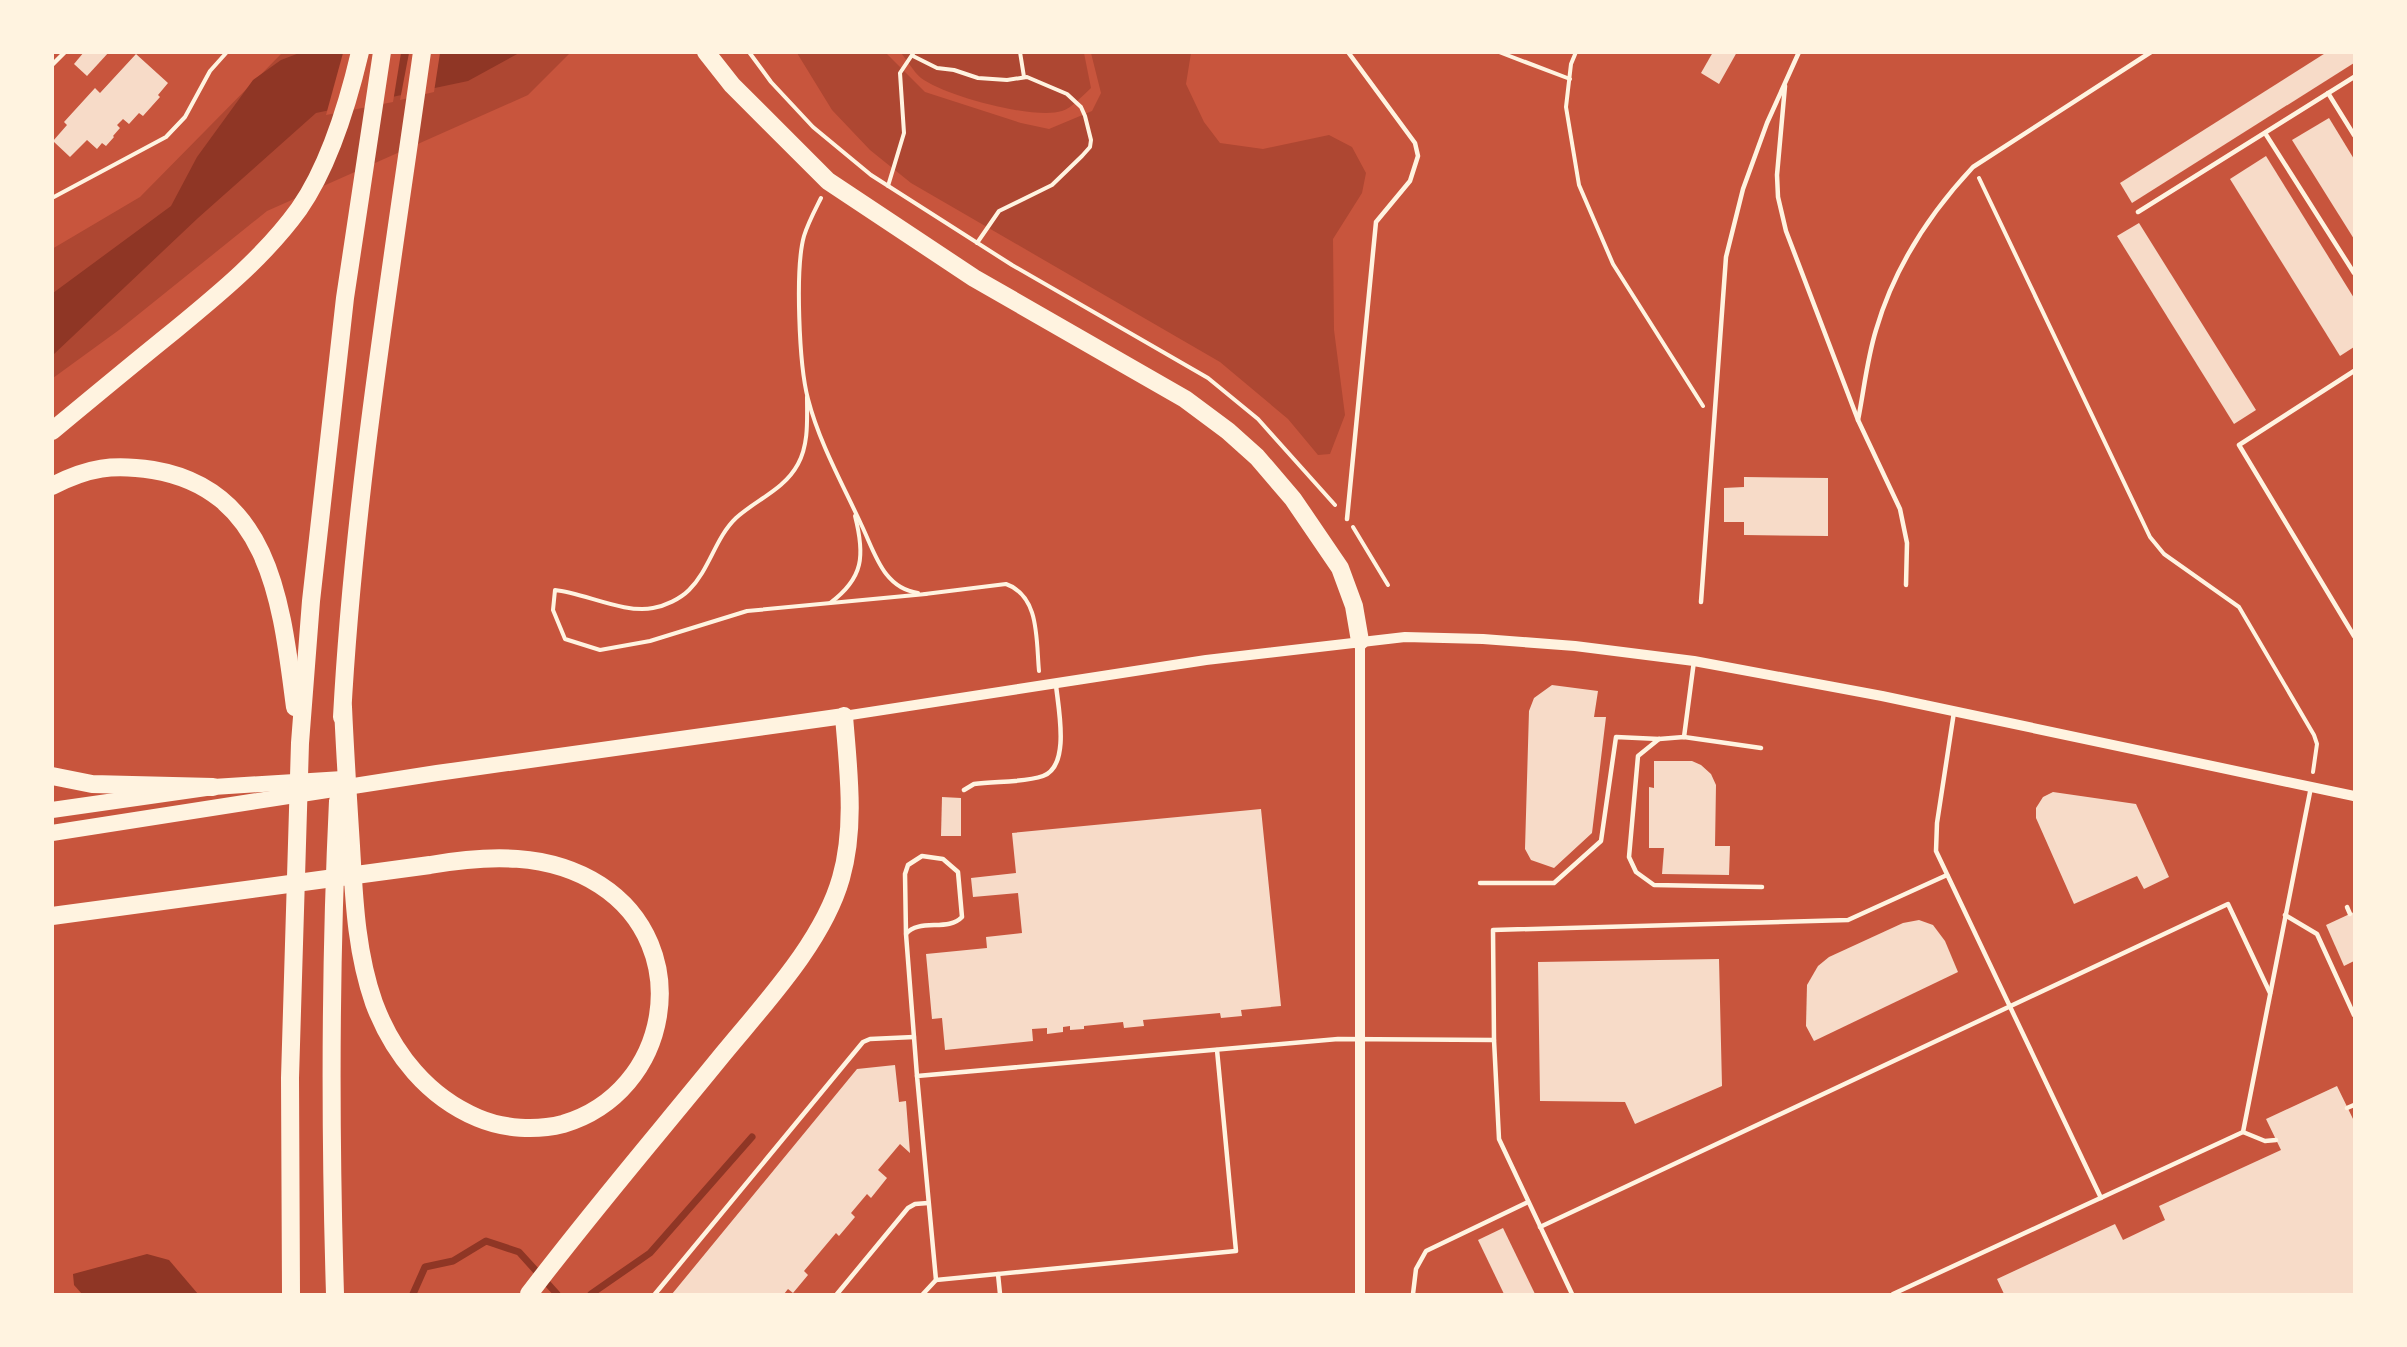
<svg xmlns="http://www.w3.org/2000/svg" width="2407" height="1347" font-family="Jost,sans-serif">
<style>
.green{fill:#ae4732}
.water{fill:#8f3625}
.pier{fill:#c8553d}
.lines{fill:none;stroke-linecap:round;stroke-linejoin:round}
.stream{stroke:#8f3625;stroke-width:7}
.building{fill:#f7dbc8}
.path{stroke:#fff3e0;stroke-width:4}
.service{stroke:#fff3e0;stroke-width:4.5}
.tertiary{stroke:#fff3e0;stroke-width:10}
.trunk{stroke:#fff3e0;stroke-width:16}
.motorway{stroke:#fff3e0;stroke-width:18}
</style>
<rect width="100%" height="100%" fill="#c8553d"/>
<g class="green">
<path d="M 282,53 L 570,53 L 528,95 L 267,211 L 119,330 L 53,378 L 52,249 L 140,197 Z"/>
<path d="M 797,53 L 886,53 L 925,92 L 1021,123 L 1049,129 L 1092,111 L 1101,93 L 1091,53 L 1191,53 L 1186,84 L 1204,122 L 1220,143 L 1263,149 L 1329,135 L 1352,147 L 1366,173 L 1362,193 L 1333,239 L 1334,330 L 1345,415 L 1330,454 L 1318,455 L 1288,419 L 1220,362 L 911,183 L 870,150 L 832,110 Z"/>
<path d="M 901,53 L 1084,53 L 1091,88 C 1083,95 1072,108 1062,111 C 1034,120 945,96 921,78 C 913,71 907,60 901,53 Z"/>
</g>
<g class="water">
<path d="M 302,52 L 519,53 L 468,81 L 316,113 L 198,218 L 53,355 L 53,293 L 171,206 L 197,157 L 253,80 L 281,60 Z"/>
<path d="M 147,1254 L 169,1260 L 198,1294 L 82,1294 L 74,1285 L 73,1274 Z"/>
</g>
<g class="pier">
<path d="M 343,53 L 401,53 L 393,102 L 326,115 Z"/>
<path d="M 409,53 L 440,53 L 434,92 L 400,100 Z"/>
</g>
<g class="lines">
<g class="stream">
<path d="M 413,1294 L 425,1267 L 453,1261 L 486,1241 L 519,1252 L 557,1294"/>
<path d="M 591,1294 L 650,1253 L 752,1137"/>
</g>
</g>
<g class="building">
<path d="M 84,52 L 109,52 L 87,76 L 74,64 Z"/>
<path d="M 1713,52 L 1737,52 L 1719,84 L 1701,73 Z"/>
<path d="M 2327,52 L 2354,52 L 2354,63 L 2132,203 L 2120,183 Z"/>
<path d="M 136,54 L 168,83 L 158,95 L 160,97 L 143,116 L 139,113 L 129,124 L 123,119 L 117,125 L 120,128 L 113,136 L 114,137 L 106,146 L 102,143 L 97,149 L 87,140 L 70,157 L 53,141 L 67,125 L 64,122 L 95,88 L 100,93 Z"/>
<path d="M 2329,118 L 2354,159 L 2354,239 L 2292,140 Z"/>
<path d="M 2266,156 L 2354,298 L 2354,347 L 2340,356 L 2230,179 Z"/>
<path d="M 2139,223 L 2256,410 L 2234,424 L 2117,236 Z"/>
<path d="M 1744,477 L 1828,478 L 1828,536 L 1744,535 L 1744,522 L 1724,522 L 1724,488 L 1744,487 Z"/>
<path d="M 1552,685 L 1598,691 L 1594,717 L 1606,717 L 1592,833 L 1554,868 L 1531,860 L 1525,849 L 1529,711 L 1534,698 Z"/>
<path d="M 1654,761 L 1692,761 L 1701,765 L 1711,774 L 1716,785 L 1715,846 L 1730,846 L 1729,875 L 1662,874 L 1664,848 L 1649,848 L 1649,787 L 1654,788 Z"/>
<path d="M 2053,792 L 2136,804 L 2169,877 L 2144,889 L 2137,876 L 2074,904 L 2036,818 L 2036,808 L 2043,797 Z"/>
<path d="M 942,797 L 961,798 L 961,836 L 941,836 Z"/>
<path d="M 1261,809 L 1281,1006 L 1241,1010 L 1242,1016 L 1221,1018 L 1220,1013 L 1143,1020 L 1144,1026 L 1124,1028 L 1123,1022 L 1084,1026 L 1084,1029 L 1070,1030 L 1070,1026 L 1063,1027 L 1063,1032 L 1047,1034 L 1047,1028 L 1032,1029 L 1033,1041 L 945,1050 L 942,1018 L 932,1019 L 926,954 L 987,948 L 986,937 L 1022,933 L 1018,893 L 973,897 L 971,878 L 1016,873 L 1012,833 Z"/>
<path d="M 2354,912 L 2354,961 L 2344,966 L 2326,925 Z"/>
<path d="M 1919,920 L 1933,925 L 1945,941 L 1958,972 L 1814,1041 L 1806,1026 L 1807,985 L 1818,966 L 1829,957 L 1903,923 Z"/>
<path d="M 1719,959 L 1722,1086 L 1635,1124 L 1625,1102 L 1540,1101 L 1538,962 Z"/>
<path d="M 895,1065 L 899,1102 L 906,1101 L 910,1153 L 900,1144 L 878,1170 L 887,1178 L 871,1198 L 867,1194 L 851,1213 L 855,1217 L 839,1236 L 836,1233 L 804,1271 L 808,1275 L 793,1293 L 788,1289 L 784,1294 L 672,1294 L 857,1069 Z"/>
<path d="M 2337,1086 L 2354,1121 L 2354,1294 L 2004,1294 L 1997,1279 L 2115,1224 L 2123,1240 L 2165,1220 L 2159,1206 L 2281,1150 L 2266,1119 Z"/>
<path d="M 1503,1228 L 1535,1294 L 1504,1294 L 1478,1240 Z"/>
</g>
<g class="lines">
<g class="path">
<path d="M 749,52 L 771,82 L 813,127 L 871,175 L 1012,265 L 1208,378 L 1258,419 L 1335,505"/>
<path d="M 1020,52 L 1024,77"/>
<path d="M 1499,52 L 1570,79"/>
<path d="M 1576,52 L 1571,64 L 1566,107 L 1579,185 L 1613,264 L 1703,406"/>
<path d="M 913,56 L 937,68 L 954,70 L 978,78 L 1007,80 L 1027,77 L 1067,94 L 1081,107 L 1085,116 L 1091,140 L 1090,147 L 1082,156 L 1052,185 L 999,211 L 977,243"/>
<path d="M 1979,178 L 2150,537 L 2164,554 L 2239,607 L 2314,735 L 2317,744 L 2313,772"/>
<path d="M 888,186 L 904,133 L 900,73 L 914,52"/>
<path d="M 52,198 L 166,137 L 185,117 L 210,71 L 227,52"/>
<path d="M 821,198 C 815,210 808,223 804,236 C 795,268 799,365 808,399 C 819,442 842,483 861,524 C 875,553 883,588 918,593"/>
<path d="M 807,397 C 807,419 809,444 798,464 C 784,490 757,499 736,518 C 715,538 710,569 689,590 C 680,599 665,606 653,608 C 625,614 584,593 555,590 L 553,610 L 565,639 L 600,650 L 650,641 L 747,611 L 926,594"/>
<path d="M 1353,527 L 1388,585"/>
<path d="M 925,594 L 1006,584 C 1040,596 1036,640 1039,671"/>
<path d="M 830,603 C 864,578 865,555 855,516"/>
</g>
<g class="service">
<path d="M 52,65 L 65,52"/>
<path d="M 1785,86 L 1777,175 L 1778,197 L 1786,231 L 1858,420 L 1900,509 L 1907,543 L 1906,585"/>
<path d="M 2328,93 L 2354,135"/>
<path d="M 2265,133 L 2354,273"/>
<path d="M 2138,212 L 2354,77"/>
<path d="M 2354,371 L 2239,445 L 2354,636"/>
<path d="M 1858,420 C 1864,390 1867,359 1876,330 C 1894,268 1930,213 1973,167 L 2151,52"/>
<path d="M 1347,519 L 1376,222 L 1410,181 L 1418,156 L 1415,143 L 1348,52"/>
<path d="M 1701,602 L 1726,257 L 1743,189 L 1767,123 L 1799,52"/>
<path d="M 1954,712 L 1937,823 L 1936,851 L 2101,1198"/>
<path d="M 1684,737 L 1694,661"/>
<path d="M 1659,739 L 1638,756 L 1629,857 L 1636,872 L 1654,885 L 1762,887"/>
<path d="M 964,790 L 974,784 C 995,781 1023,783 1043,776 C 1071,766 1058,707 1056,685"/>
<path d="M 1480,883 L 1554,883 L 1601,841 L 1616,737 L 1659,739 L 1684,737 L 1761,748"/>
<path d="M 2347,907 L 2350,914"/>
<path d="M 2285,915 L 2317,934 L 2354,1015"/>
<path d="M 906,934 C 919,918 948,932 962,917 L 958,872 L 943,859 L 922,856 L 908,865 L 905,874 L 906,934 L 917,1076"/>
<path d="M 2347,1108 L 2354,1105"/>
<path d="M 2243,1132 L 2265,1141 L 2276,1140"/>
<path d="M 1540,1227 L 2228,904 L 2270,993"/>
<path d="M 998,1274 L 1000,1294"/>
<path d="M 936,1280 L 1236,1251 L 1217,1050"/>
<path d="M 655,1294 L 863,1042 L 870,1039 L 914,1037"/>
<path d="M 837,1294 L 908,1208 L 915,1204 L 928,1203"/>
<path d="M 923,1294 L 936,1280 L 917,1076 L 1338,1039 L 1494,1040"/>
<path d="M 1413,1294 L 1416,1269 L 1426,1251 L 1528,1202"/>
<path d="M 1572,1294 L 1499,1139 L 1494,1040 L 1493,930 L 1848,920 L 1947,875"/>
<path d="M 1893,1294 L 2243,1132 L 2311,787"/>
</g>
<g class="tertiary">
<path d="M 844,716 L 1206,660 L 1405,637 L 1483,639 L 1575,646 L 1694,661 L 1882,696 L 2354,796"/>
<path d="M 1360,1294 L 1360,641"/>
</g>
<g class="trunk">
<path d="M 52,810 L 213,787 L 343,779"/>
<path d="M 52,833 L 437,773 L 844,716"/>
</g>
<g class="motorway">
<path d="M 706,52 L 732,85 L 828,181 L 974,278 L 1185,399 L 1228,431 L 1257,457 L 1293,499 L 1340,568 L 1354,606 L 1360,641"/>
<path d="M 52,431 C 93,397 134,363 175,330 C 220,293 265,256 299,209 C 329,166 348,103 360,52"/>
<path d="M 52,486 C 89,467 113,464 153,470 C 273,490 282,610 295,707"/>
<path d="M 342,717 C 354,494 391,273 422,52"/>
<path d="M 52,776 L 92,784 L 213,787"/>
<path d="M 52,916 L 430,865 C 487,855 549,852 600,885 C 696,947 671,1092 563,1124 C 536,1131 504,1129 478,1118 C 428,1097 393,1054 374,1003 C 356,952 354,898 351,846 C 348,799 345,753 343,707"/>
<path d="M 291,1294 L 290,1078 L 300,743 L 311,601 L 345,298 L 382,52"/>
<path d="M 335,1294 C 330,1130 330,966 338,801"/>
<path d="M 529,1294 C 591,1212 658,1134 723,1054 C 764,1004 823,942 841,878 C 856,826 848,768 844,716"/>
</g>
</g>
<rect width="2407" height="1347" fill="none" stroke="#fff3e0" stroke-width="108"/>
</svg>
